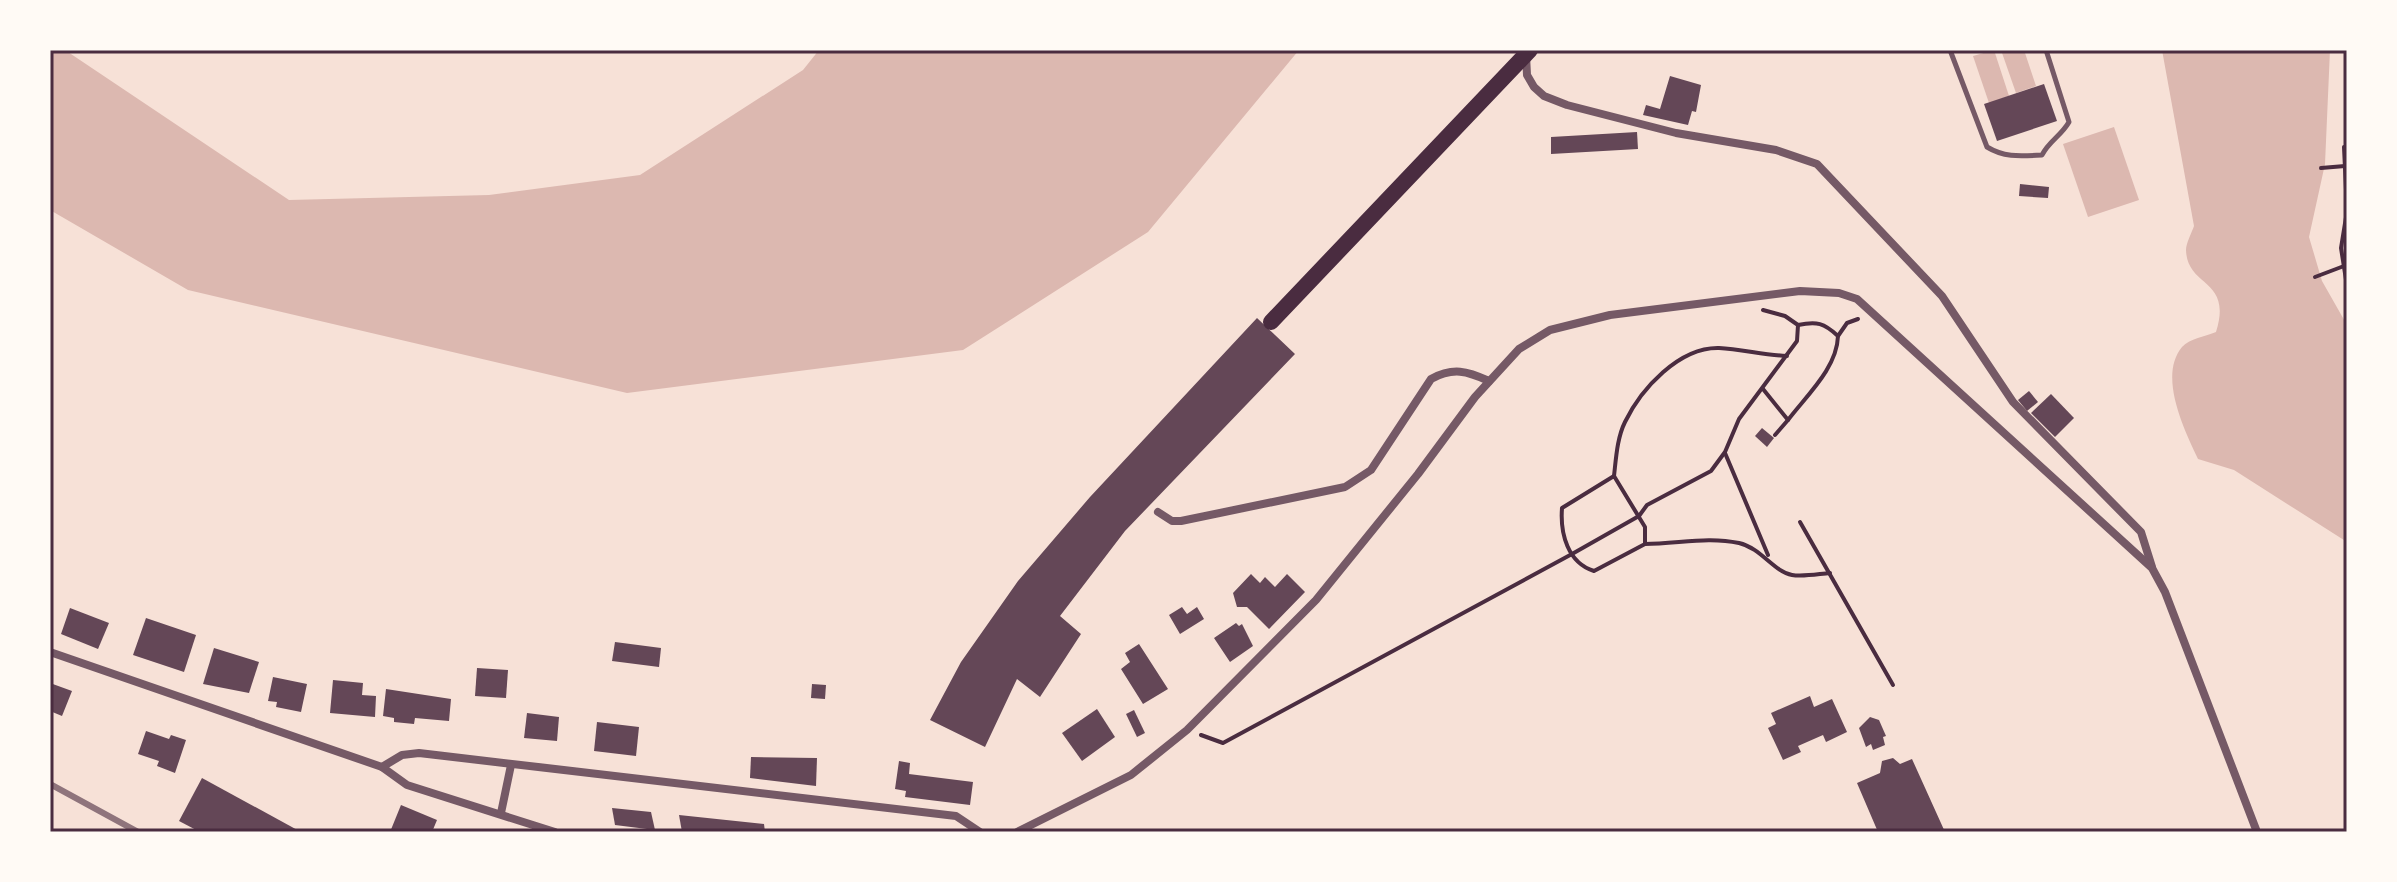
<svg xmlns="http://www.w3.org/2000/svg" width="2397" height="882" font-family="Rubik,sans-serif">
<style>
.water{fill:#dcb8b0}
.building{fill:#644757}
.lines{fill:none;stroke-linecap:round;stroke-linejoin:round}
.path{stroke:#4a2c40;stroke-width:4}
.service{stroke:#755966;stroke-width:5}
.minor{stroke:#755966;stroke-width:8}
.primary{stroke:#4a2c40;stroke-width:16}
.rail{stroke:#8f747c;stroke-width:6}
.neatline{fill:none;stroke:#4a2c40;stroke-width:3}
</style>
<rect width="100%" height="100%" fill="#f7e1d7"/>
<g class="water">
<path d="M 50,50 L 65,50 L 289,200 L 489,195 L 640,175 L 803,70 L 819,50 L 1299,50 L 1148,232 L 963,350 L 627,393 L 188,290 L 50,210 Z"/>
<path d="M 1994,50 L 2009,96 L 1989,103 L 1973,56 Z"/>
<path d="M 2001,50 L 2024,50 L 2036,86 L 2016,93 Z"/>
<path d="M 2162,50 L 2330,50 L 2325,164 L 2309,237 L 2322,281 L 2347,325 L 2347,542 L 2234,470 L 2198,459 C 2184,429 2158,376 2182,347 C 2189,339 2206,336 2216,332 C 2233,278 2187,288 2186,250 C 2186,243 2192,232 2194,226 Z"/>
<path d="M 2114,127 L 2139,200 L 2088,217 L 2063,144 Z"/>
</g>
<g class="building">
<path d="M 1670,76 L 1701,85 L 1696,112 L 1692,111 L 1688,125 L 1643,115 L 1646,105 L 1660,109 Z"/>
<path d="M 2044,84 L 2057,121 L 1997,141 L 1984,104 Z"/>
<path d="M 1637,132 L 1638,149 L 1551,154 L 1551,137 Z"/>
<path d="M 2020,184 L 2049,187 L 2048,198 L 2019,196 Z"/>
<path d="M 1257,318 L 1295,354 L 1125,531 L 1060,616 L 1081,634 L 1040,697 L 1017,679 L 985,747 L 930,720 L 961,662 L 1018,581 L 1090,497 Z"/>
<path d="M 2029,391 L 2038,402 L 2027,411 L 2018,400 Z"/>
<path d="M 2051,394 L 2074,418 L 2055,437 L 2031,413 Z"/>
<path d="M 1762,428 L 1774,438 L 1767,447 L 1755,436 Z"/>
<path d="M 1251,574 L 1260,583 L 1265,577 L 1275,587 L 1287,574 L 1305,592 L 1269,629 L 1247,607 L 1237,607 L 1233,593 Z"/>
<path d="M 1182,607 L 1187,614 L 1197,607 L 1204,619 L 1180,634 L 1169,615 Z"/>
<path d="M 70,608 L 109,623 L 98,649 L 61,634 Z"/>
<path d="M 146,618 L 196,635 L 184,672 L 133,655 Z"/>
<path d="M 1236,623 L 1239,626 L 1242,624 L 1253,646 L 1230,662 L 1214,638 Z"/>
<path d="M 615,642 L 661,648 L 659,667 L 612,661 Z"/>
<path d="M 1139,644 L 1168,689 L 1143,704 L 1121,669 L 1130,662 L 1125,653 Z"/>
<path d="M 214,648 L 259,662 L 249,693 L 203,684 Z"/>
<path d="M 477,668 L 508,670 L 506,698 L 475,696 Z"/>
<path d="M 273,677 L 307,684 L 301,712 L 276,707 L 277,702 L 268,701 Z"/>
<path d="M 333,680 L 363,683 L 362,695 L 376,696 L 375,717 L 330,713 Z"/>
<path d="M 50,683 L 72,691 L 62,716 L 50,711 Z"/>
<path d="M 812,684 L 826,685 L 825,699 L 811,698 Z"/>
<path d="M 386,689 L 451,699 L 449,721 L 415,718 L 414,724 L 394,722 L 394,718 L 383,716 Z"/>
<path d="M 1810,696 L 1814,707 L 1832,699 L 1847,732 L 1826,742 L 1823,735 L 1798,746 L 1801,752 L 1783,760 L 1768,728 L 1776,724 L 1771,713 Z"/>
<path d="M 1097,709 L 1115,737 L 1082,761 L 1062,733 Z"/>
<path d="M 1134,710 L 1145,733 L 1137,737 L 1126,714 Z"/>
<path d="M 527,713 L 559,717 L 557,741 L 524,738 Z"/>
<path d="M 1870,717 L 1879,720 L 1886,736 L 1883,737 L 1885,745 L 1873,750 L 1871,744 L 1866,747 L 1859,728 Z"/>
<path d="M 597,722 L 639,727 L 636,756 L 594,751 Z"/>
<path d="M 146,731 L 169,739 L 171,735 L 186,740 L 175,773 L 157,766 L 159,761 L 138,754 Z"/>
<path d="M 751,757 L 817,758 L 816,786 L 750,778 Z"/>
<path d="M 1893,758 L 1900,764 L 1912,759 L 1945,832 L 1878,832 L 1857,783 L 1880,773 L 1882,761 Z"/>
<path d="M 899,761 L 910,763 L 909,774 L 973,782 L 970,805 L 905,797 L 906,791 L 895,789 Z"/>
<path d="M 202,778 L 301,832 L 200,832 L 179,821 Z"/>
<path d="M 401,805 L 437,820 L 432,832 L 390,832 Z"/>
<path d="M 612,808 L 651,812 L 655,830 L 615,825 Z"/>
<path d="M 679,815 L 764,824 L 765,832 L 682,832 Z"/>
</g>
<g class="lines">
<g class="path">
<path d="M 2344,147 L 2347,211 L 2341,248 L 2347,286"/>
<path d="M 2321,168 L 2345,166"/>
<path d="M 2315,277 L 2344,266"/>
<path d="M 1798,325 C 1817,321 1824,323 1838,336 L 1847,323 L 1858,319"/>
<path d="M 1763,389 L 1788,420 C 1807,395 1837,368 1838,336"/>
<path d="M 1775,435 L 1788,420"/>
<path d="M 1725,453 L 1768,555"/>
<path d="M 1614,476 L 1645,527 L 1645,544 L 1594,571 C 1568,563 1560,534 1562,508 Z"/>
<path d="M 1614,476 C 1616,459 1617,438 1625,422 C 1641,389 1679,347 1719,348 C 1741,349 1764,355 1787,356"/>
<path d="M 1800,522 L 1893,685"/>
<path d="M 1645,544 C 1678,544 1707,536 1739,543 C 1761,548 1774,572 1792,575 C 1803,577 1818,574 1830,573"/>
<path d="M 1201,735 L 1223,743 L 1572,554 L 1639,516 L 1647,505 L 1711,471 L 1725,452 L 1739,419 L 1797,341 L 1798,325 L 1785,316 L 1763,310"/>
</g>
<path class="service" d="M 1950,50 L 1987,147 C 2005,158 2021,156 2042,155 C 2049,141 2061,136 2069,122 L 2046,50"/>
<g class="minor">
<path d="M 1526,55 L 1527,75 L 1534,87 L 1544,96 L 1567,105 L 1676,133 L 1776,150 L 1817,164 L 1942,296 L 2013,402 L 2141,532 L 2152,567"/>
<path d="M 1158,512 L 1172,521 L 1181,521 L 1345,487 L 1371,470 L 1431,379 C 1453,367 1467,371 1489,381"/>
<path d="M 50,652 L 382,767 L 407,785 L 555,832"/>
<path d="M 382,767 L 402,755 L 419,753 L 956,816 L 980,832"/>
<path d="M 501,813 L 511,765"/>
<path d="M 1017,832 L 1131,775 L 1187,730 L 1316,600 L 1418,474 L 1475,397 L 1519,349 L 1550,330 L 1610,315 L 1800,291 L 1839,293 L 1857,299 L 2152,568 L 2165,592 L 2257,832"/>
</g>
<path class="primary" d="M 1271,322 L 1530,50"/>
<path class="rail" d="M 50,784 L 138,832"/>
</g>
<rect width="2397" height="882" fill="none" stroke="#fffaf5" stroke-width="104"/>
<rect x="52" y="52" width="2293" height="778" class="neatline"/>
</svg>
